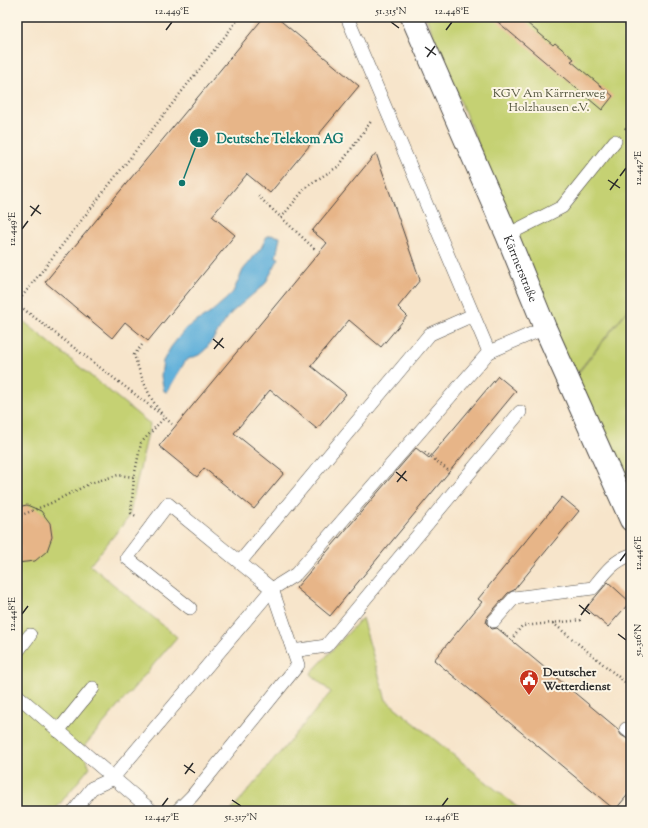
<svg xmlns="http://www.w3.org/2000/svg" width="648" height="828" font-family="'Sorts Mill Goudy',serif">
<style>
.green{fill:#c5d173;stroke:#787e4f}
.water{fill:#60b0da;stroke:#466e82}
.building{fill:#e7b588}
.lines{fill:none;stroke-linecap:round;stroke-linejoin:round}
.service-casing{stroke:#4a4743;stroke-width:14}
.minor-casing{stroke:#4a4743;stroke-width:24}
.path{stroke:#4a4743;stroke-width:2.5;stroke-dasharray:1 3;stroke-linecap:butt}
.service{stroke:#fff;stroke-width:13}
.minor{stroke:#fff;stroke-width:22}
.ticks{fill:none;stroke:#2b2b2b;stroke-width:1.5}
.labels{text-anchor:middle;stroke-width:4;stroke-linejoin:round;paint-order:stroke}
.park-label{font-size:12px;fill:#52543d;stroke:#fcf5e5}
.street-label{font-size:12px;fill:#2b2b2b;stroke:#fcf5e5}
.poi-label{font-size:12px;font-weight:bold;fill:#2b2b2b;stroke:#fcf5e5;text-anchor:start}
.leader{fill:none;stroke:#0f766e;stroke-width:1.5}
.callout-dot{fill:#0f766e;stroke:#fcf5e5;stroke-width:1.5}
.mark-label{font-size:12px;text-anchor:middle;font-weight:bold;fill:#fff}
.callout-label{font-size:13px;text-anchor:middle;font-weight:bold;fill:#0f766e;stroke:#fcf5e5;stroke-width:4;stroke-linejoin:round;paint-order:stroke}
.neatline{fill:none;stroke:#2b2b2b;stroke-width:1.5}
.ticks-label{font-size:10px;text-anchor:middle;fill:#2b2b2b}
</style>
<rect width="100%" height="100%" fill="#fcf5e5"/>
<filter id="ink" filterUnits="userSpaceOnUse"><feTurbulence type="fractalNoise" baseFrequency=".025" numOctaves="2"/><feDisplacementMap in="SourceGraphic" scale="8" xChannelSelector="R" yChannelSelector="G"/><feConvolveMatrix kernelMatrix="1 2 1 2 8 2 1 2 1" color-interpolation-filters="sRGB"/></filter>
<filter id="wash" filterUnits="userSpaceOnUse"><feTurbulence type="fractalNoise" baseFrequency=".012" numOctaves="4" result="noise"/><feDisplacementMap in="SourceGraphic" scale="16" xChannelSelector="R" yChannelSelector="G"/><feGaussianBlur stdDeviation="0.9" result="paint"/><feColorMatrix in="noise" values="0 0 0 0 0 0 0 0 0 0 0 0 0 0 0 0 0 1.4 0 .05"/><feComposite in="paint" operator="in"/></filter>
<g filter="url(#wash)">
<rect width="100%" height="100%" fill="#f7e5cb"/>
<g class="green">
<path d="M 426,17 L 631,17 L 631,305 L 573,378 Z"/>
<path d="M 631,306 L 631,492 L 576,376 Z"/>
<path d="M 17,316 L 150,424 L 129,517 L 90,565 L 177,637 L 81,750 L 90,767 L 54,811 L 17,811 Z"/>
<path d="M 362,618 L 386,700 L 522,811 L 231,811 L 331,692 L 310,674 Z"/>
</g>
<path class="water" d="M 271,235 L 280,237 L 276,257 L 279,258 L 265,284 L 231,313 L 206,349 L 199,355 L 186,360 L 167,392 L 164,391 L 161,376 L 163,361 L 171,347 L 186,328 L 209,314 L 225,300 L 233,292 L 243,270 L 261,248 L 267,236 Z"/>
<g id="blocks">
<g class="building">
<path d="M 264,17 L 276,17 L 359,86 L 270,193 L 247,174 L 212,216 L 235,235 L 148,341 L 125,322 L 112,338 L 45,282 Z"/>
<path d="M 492,17 L 520,17 L 553,45 L 555,43 L 574,59 L 571,61 L 613,96 L 602,110 Z"/>
<path d="M 376,153 L 420,280 L 398,307 L 407,316 L 381,347 L 349,320 L 311,366 L 346,394 L 317,429 L 270,390 L 234,433 L 284,473 L 254,509 L 204,468 L 197,477 L 159,446 L 327,243 L 312,231 Z"/>
<path d="M 498,376 L 516,391 L 330,616 L 296,588 L 416,448 L 429,458 Z"/>
<path d="M 562,497 L 579,511 L 514,590 L 508,593 L 488,616 L 486,623 L 492,629 L 497,628 L 618,729 L 621,735 L 631,741 L 631,791 L 615,810 L 434,660 L 482,602 L 478,599 Z"/>
<path d="M 27,505 L 41,511 L 50,523 L 52,537 L 47,551 L 35,561 L 17,563 L 17,507 Z"/>
<path d="M 608,582 L 630,602 L 608,627 L 586,608 Z"/>
</g>
</g>
</g>
<g filter="url(#ink)">
<use href="#blocks" fill-opacity="0" stroke="#4a4743" stroke-width="1"/>
<g class="lines">
<g class="service-casing">
<g id="service">
<path d="M 347,17 L 489,352"/>
<path d="M 507,235 L 562,207 L 615,141"/>
<path d="M 240,562 L 430,334 L 473,315"/>
<path d="M 494,621 L 514,598 L 593,588 C 605,573 613,561 631,555"/>
<path d="M 293,651 L 326,646 L 520,412"/>
<path d="M 17,652 L 30,635"/>
<path d="M 17,695 L 152,811"/>
<path d="M 626,729 L 631,733"/>
<path d="M 58,731 L 93,688"/>
<path d="M 74,811 L 92,788 L 112,779 L 272,589 L 296,574 L 489,352 L 545,328"/>
<path d="M 177,811 L 192,796 L 298,665 L 272,589 L 168,504 L 127,558 L 190,608"/>
</g>
</g>
<g class="minor-casing">
<g id="minor">
<path id="s1" d="M 412,17 L 507,235 L 545,328 L 631,520"/>
</g>
</g>
<g class="path">
<path d="M 616,17 L 631,29"/>
<path d="M 625,129 L 631,122"/>
<path d="M 258,196 L 316,250"/>
<path d="M 281,218 L 307,186 L 339,166 L 372,120"/>
<path d="M 17,303 L 240,17"/>
<path d="M 17,304 L 162,415"/>
<path d="M 142,345 L 134,355 C 142,379 152,408 172,424"/>
<path d="M 425,452 L 449,471"/>
<path d="M 134,477 L 131,513 L 137,517"/>
<path d="M 17,517 L 51,503 L 91,483 L 118,475 L 134,477 L 141,443 L 164,418"/>
<path d="M 553,623 L 631,687"/>
<path d="M 511,640 L 522,626 L 582,620"/>
</g>
<use href="#service" class="service"/>
<use href="#minor" class="minor"/>
</g>
</g>
<path class="ticks" d="M 391,22 L 399,28M 166,30 L 172,22M 446,30 L 452,22M 425,47 L 436,55M 427,57 L 435,46M 620,176 L 626,168M 608,180 L 620,188M 610,190 L 618,179M 30,206 L 41,214M 31,216 L 39,205M 22,229 L 28,221M 213,339 L 224,348M 214,349 L 223,338M 396,472 L 407,481M 397,482 L 406,471M 620,561 L 626,553M 579,605 L 590,614M 22,614 L 28,606M 581,615 L 589,604M 618,634 L 626,640M 184,765 L 195,773M 185,774 L 193,763M 232,800 L 241,806M 162,806 L 168,798M 442,806 L 448,798"/>
<defs>
<g id="civic-pin" transform="scale(1)"><path d="M0 17L-7.5 6A9.5 9.5 0 1 1 7.5 6Z" fill="#c8321e" stroke="#fcf5e5"/><path d="M-.6-6.5H3V-4.5H.6V-3L4-1V1h2V6H-6V1h2V-1L-.6-3ZM-1.2 2.5V6h2.4V2.5Z" fill="#fff"/></g>
</defs>
<g fill-rule="evenodd">
<use href="#civic-pin" x="529" y="679"/>
</g>
<g class="labels">
<g class="park-label">
<text x="549" y="97">KGV Am Kärrnerweg<tspan x="549" dy="14">Holzhausen e.V.</tspan></text>
</g>
<g class="street-label">
<text dy="4" stroke="none"><textPath href="#s1" startOffset="274">Kärrnerstraße</textPath></text>
</g>
<g class="poi-label">
<text x="543" y="676">Deutscher<tspan x="543" dy="14">Wetterdienst</tspan></text>
</g>
</g>
<path class="leader" d="M182 183L199 138"/>
<g class="callout-dot">
<circle cx="182" cy="183" r="4"/>
<circle cx="199" cy="138" r="10"/>
</g>
<g class="mark-label">
<text x="199" y="142">1</text>
</g>
<g class="callout-label">
<text x="280" y="143">Deutsche Telekom AG</text>
</g>
<rect width="648" height="828" fill="none" stroke="#fcf5e5" stroke-width="44"/>
<rect x="22" y="22" width="604" height="784" class="neatline"/>
<g class="ticks-label">
<text x="172" y="14">12.449°E</text>
<text x="391" y="14">51.315°N</text>
<text x="452" y="14">12.448°E</text>
<text transform="translate(637 168) rotate(-90)" y="4">12.447°E</text>
<text transform="translate(11 229) rotate(-90)" y="4">12.449°E</text>
<text transform="translate(637 553) rotate(-90)" y="4">12.446°E</text>
<text transform="translate(11 614) rotate(-90)" y="4">12.448°E</text>
<text transform="translate(637 640) rotate(-90)" y="4">51.316°N</text>
<text x="162" y="820">12.447°E</text>
<text x="241" y="820">51.317°N</text>
<text x="442" y="820">12.446°E</text>
</g>
</svg>
